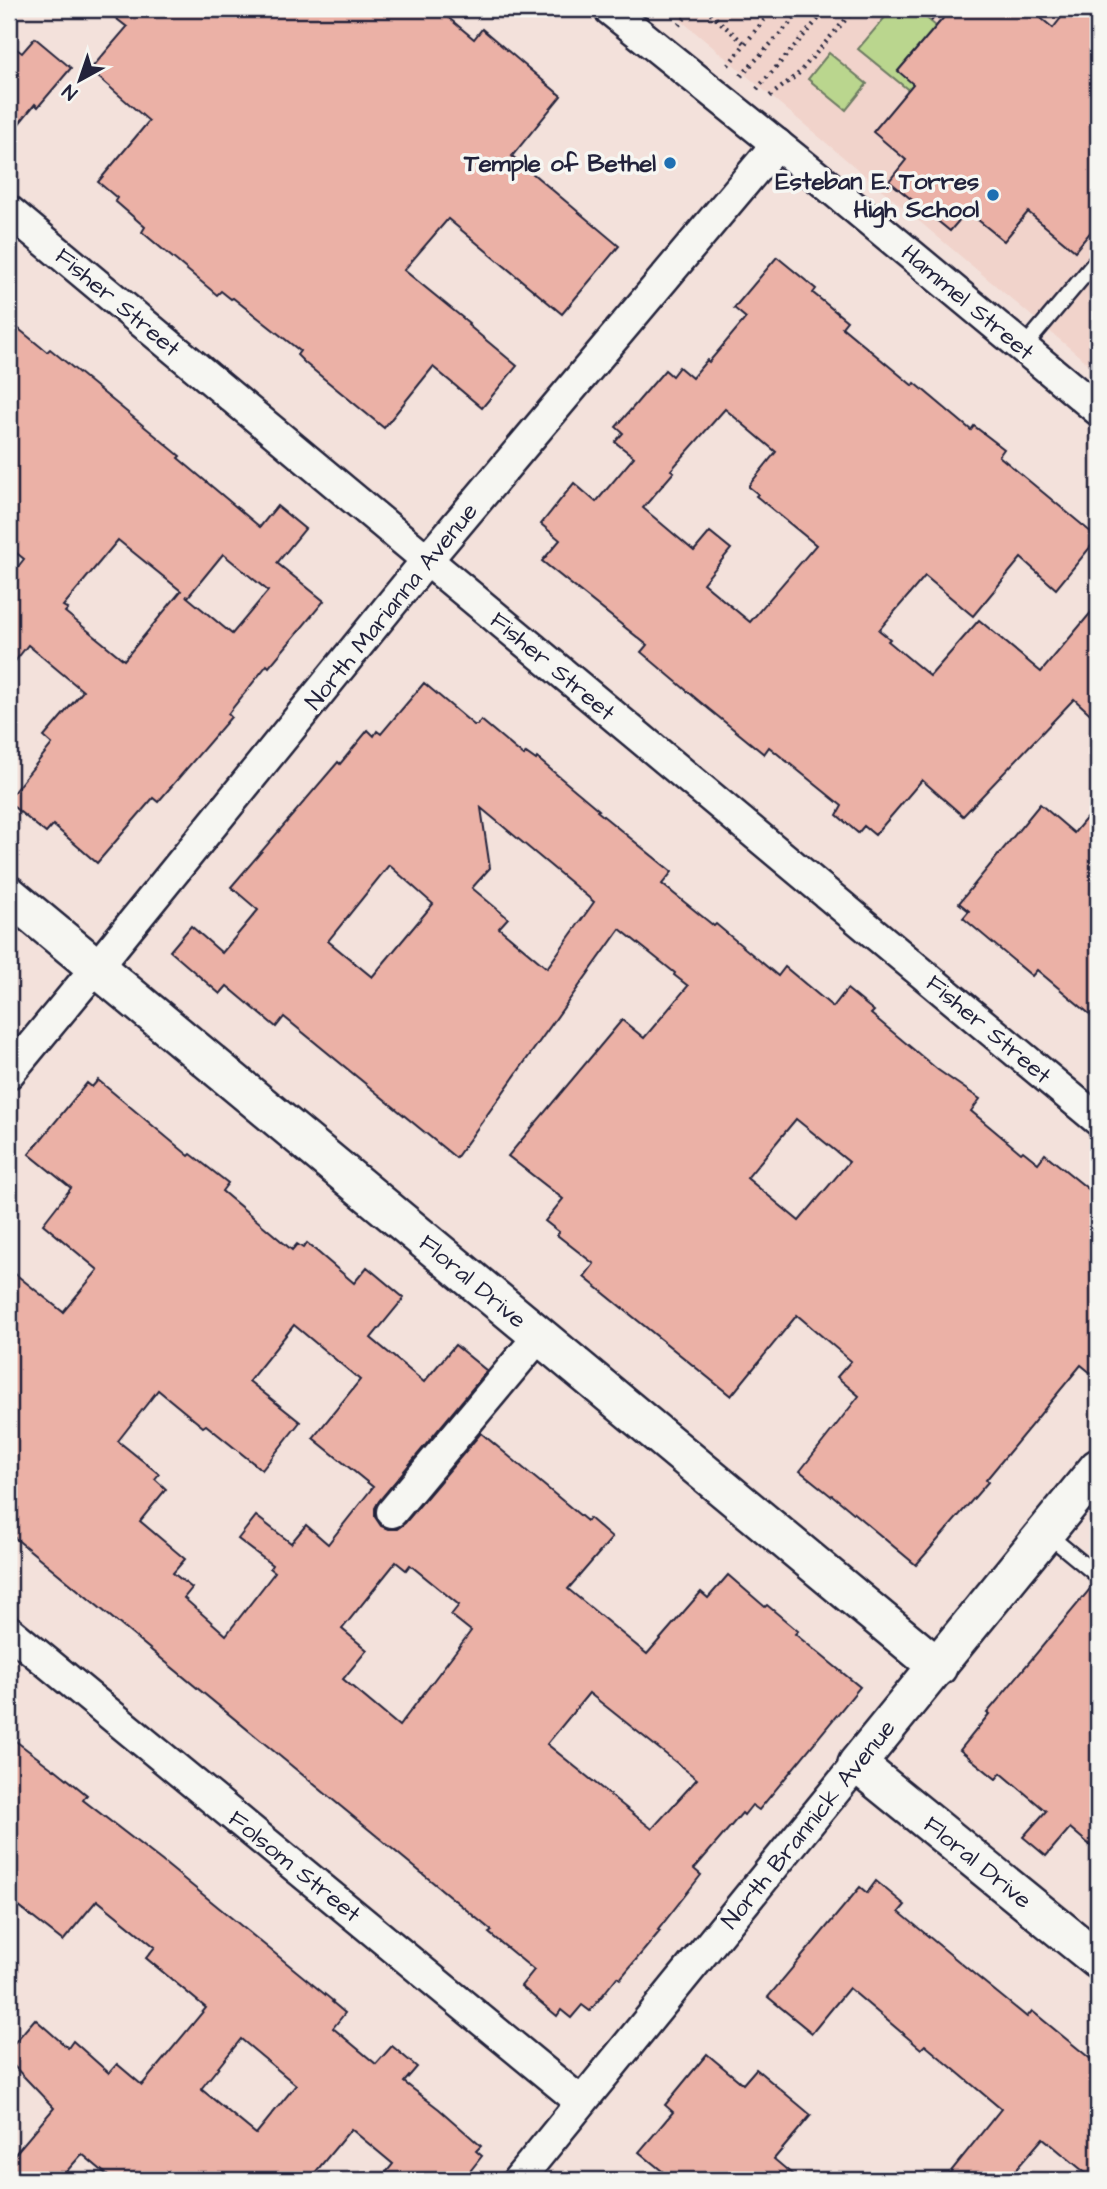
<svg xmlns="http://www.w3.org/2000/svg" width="1107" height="2189" font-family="'Architects Daughter',sans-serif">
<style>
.built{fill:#f1d3cb}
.green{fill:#bad68e;stroke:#6e7c64;stroke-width:2}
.building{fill:#ebb1a6;stroke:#22223b;stroke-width:2;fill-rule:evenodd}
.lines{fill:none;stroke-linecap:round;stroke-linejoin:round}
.service-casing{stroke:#22223b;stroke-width:19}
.minor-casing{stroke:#22223b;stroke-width:35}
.tertiary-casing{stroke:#22223b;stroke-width:42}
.path{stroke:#22223b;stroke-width:4.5;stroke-dasharray:2 5;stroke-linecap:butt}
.service{stroke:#f6f6f2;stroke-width:14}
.minor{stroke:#f6f6f2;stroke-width:30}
.tertiary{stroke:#f6f6f2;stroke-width:37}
.poi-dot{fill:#1f6fb2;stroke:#f6f6f2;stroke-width:2.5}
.labels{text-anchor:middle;stroke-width:7;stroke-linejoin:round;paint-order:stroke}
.poi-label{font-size:24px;font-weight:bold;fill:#22223b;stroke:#f6f6f2;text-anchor:end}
.street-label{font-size:24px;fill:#22223b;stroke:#f6f6f2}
</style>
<rect width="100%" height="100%" fill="#f3e1db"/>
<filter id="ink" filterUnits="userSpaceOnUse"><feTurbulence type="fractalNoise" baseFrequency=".0143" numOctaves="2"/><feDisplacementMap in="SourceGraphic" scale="14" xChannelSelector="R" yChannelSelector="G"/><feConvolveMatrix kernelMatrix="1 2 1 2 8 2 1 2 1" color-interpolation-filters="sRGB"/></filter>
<g filter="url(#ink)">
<path class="built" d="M 667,9 L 1098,9 L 1098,372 L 677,17 Z"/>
<g class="green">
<path d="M 892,9 L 930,9 L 924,16 L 936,26 L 898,71 L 916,86 L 911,92 L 858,49 Z"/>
<path d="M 829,53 L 867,84 L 846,110 L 808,79 Z"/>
</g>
<g class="building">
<path d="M 104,9 L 438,9 L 474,39 L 482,29 L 561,96 L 512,156 L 619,246 L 562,314 L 448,219 L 404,270 L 469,323 L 468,325 L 517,366 L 482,408 L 433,367 L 384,428 L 305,363 L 297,355 L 300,351 L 233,298 L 231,299 L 221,291 L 217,295 L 142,232 L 145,227 L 115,201 L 117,198 L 98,182 L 149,121 L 90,70 L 127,27 Z"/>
<path d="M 951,9 L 1030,9 L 1053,28 L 1068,9 L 1098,9 L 1098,223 L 1075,251 L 1028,212 L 1004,241 L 967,211 L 950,231 L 889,181 L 906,160 L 873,132 L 913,84 L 898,71 Z"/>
<path d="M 35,38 L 71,68 L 38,107 L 35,104 L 9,136 L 9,43 L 22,53 Z"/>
<path d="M 777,257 L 816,289 L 813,293 L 847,321 L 842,327 L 913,386 L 915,383 L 971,430 L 974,426 L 1004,449 L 999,456 L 1092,533 L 1091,534 L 1097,539 L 1056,589 L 1021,558 L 973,616 L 925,576 L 879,630 L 890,639 L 888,641 L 930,676 L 979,620 L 1041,672 L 1098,604 L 1098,721 L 1074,699 L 963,816 L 922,780 L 875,835 L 864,826 L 858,833 L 837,815 L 842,806 L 769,747 L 764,754 L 699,701 L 641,652 L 647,645 L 542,561 L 560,540 L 541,524 L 574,483 L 596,502 L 634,457 L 615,442 L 623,433 L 616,427 L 665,370 L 672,376 L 679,367 L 692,378 L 707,360 L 709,362 L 746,318 L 734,308 ZM 725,409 L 776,452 L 749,485 L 749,487 L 758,494 L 756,496 L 816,545 L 750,622 L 703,583 L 731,549 L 710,532 L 694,551 L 643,508 L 674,472 L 671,470 Z"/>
<path d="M 9,321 L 47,352 L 50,349 L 122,408 L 180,456 L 178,458 L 260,527 L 277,506 L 305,529 L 277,563 L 324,601 L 269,667 L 267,665 L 228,714 L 231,717 L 158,802 L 153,798 L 97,863 L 53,825 L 46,833 L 9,803 L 9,798 L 52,744 L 44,737 L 83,691 L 28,645 L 9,669 L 9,578 L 24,559 L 9,547 ZM 118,540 L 181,591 L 124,660 L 65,612 L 68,609 L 63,606 ZM 223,554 L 268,591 L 232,634 L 186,596 L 188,597 Z"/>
<path d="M 424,683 L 474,725 L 477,725 L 481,720 L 524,756 L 526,753 L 536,760 L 537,758 L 599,810 L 597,811 L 672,872 L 662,884 L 714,926 L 716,924 L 778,976 L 785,967 L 833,1007 L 847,989 L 874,1011 L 871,1014 L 938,1070 L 980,1099 L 971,1111 L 1021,1153 L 1023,1151 L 1038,1163 L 1045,1154 L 1098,1197 L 1098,1379 L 1081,1365 L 986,1480 L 988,1482 L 916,1565 L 832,1495 L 831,1496 L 800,1471 L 859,1396 L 837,1377 L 851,1361 L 797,1315 L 731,1396 L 584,1277 L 594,1264 L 557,1235 L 559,1232 L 545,1221 L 563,1199 L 508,1156 L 622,1020 L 644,1038 L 688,986 L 674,975 L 675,973 L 620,929 L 456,1158 L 284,1017 L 276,1027 L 227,986 L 220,994 L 170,951 L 191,926 L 222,953 L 258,910 L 231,887 L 338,762 L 340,764 L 368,730 L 374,736 L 377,731 L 381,734 ZM 481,808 L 594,902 L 547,968 L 499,928 L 508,918 L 472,888 L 490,868 ZM 389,865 L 433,904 L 372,977 L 328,941 ZM 796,1119 L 849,1162 L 799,1221 L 747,1178 Z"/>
<path d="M 1040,804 L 1074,833 L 1098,804 L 1098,911 L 1092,918 L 1098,923 L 1098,1021 L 1037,970 L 1032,976 L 963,918 L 969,911 L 959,903 Z"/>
<path d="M 98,1080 L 189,1156 L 191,1154 L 228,1183 L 222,1191 L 292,1250 L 297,1244 L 303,1248 L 307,1243 L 354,1283 L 367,1267 L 404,1298 L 371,1338 L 424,1382 L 455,1345 L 487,1371 L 379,1501 L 375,1508 L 375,1517 L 381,1526 L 388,1529 L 397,1529 L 405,1523 L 481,1433 L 587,1521 L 589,1518 L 612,1538 L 568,1589 L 647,1654 L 701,1592 L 708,1598 L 728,1575 L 765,1607 L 767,1605 L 798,1631 L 795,1634 L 860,1687 L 759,1810 L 752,1805 L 744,1815 L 742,1813 L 694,1869 L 701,1875 L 658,1930 L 660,1931 L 620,1979 L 617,1977 L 590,2011 L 582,2005 L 571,2018 L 561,2010 L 557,2016 L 521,1986 L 534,1970 L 489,1933 L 492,1931 L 9,1533 L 9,1269 L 63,1312 L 98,1270 L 43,1224 L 71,1188 L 29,1154 L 87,1083 L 92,1087 ZM 294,1325 L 360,1380 L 313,1438 L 373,1487 L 328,1544 L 306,1525 L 291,1543 L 256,1516 L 238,1539 L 272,1565 L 270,1568 L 275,1572 L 226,1635 L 184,1598 L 192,1588 L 173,1573 L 185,1559 L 140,1521 L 166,1489 L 155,1479 L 159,1474 L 118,1441 L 158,1390 L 203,1427 L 206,1425 L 262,1470 L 300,1422 L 249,1381 ZM 396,1562 L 406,1570 L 410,1565 L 459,1605 L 451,1615 L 471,1631 L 399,1726 L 343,1679 L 367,1650 L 342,1629 ZM 589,1693 L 697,1779 L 652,1829 L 547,1744 Z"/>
<path d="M 1094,1584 L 1098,1585 L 1098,1852 L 1070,1828 L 1046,1856 L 1023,1837 L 1046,1811 L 1001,1773 L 996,1779 L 960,1750 L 989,1714 L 987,1713 Z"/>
<path d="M 9,1736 L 54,1770 L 55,1769 L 87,1795 L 83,1800 L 162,1861 L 333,2001 L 332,2002 L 345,2013 L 333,2028 L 376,2064 L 392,2046 L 417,2067 L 404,2082 L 439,2109 L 481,2146 L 476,2151 L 482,2156 L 463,2180 L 380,2180 L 393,2164 L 351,2129 L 309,2180 L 113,2180 L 82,2154 L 59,2180 L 9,2180 L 9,2161 L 54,2108 L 9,2061 L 9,2049 L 35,2019 L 68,2048 L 73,2041 L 109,2073 L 117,2064 L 142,2085 L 206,2008 L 146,1958 L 155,1947 L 97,1900 L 63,1941 L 9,1899 ZM 241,2039 L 296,2085 L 256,2134 L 201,2089 Z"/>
<path d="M 876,1881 L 905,1905 L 899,1912 L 968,1969 L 1027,2017 L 1032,2011 L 1098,2065 L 1098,2180 L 1094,2180 L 1043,2138 L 1007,2180 L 944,2180 L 1001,2109 L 925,2045 L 921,2049 L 849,1988 L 812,2033 L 768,1997 L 860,1887 L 867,1893 Z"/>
<path d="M 707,2054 L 743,2084 L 756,2069 L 811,2115 L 774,2159 L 799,2180 L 673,2180 L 639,2152 L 673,2112 L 665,2105 Z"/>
</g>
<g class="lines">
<g class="service-casing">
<g id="service">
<path d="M 1023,348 L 1098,259"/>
<path d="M 1046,1533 L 1098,1576"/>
</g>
</g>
<g class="minor-casing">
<g id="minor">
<path d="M 609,9 L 815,175 L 1098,410"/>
<path d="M 9,211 L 1098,1120"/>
<path d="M 9,1073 L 96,968 L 427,560 L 777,144"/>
<path d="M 392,1512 L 539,1336"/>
<path d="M 9,1631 L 581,2102"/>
<path d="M 518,2180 L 857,1764"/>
</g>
</g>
<g class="tertiary-casing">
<g id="tertiary">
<path d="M 9,895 L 938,1667"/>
<path d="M 1098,1468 L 857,1764 L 1098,1960"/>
</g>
</g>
<g class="path">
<path d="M 705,9 L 745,44"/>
<path d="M 936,9 L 929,17 L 938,24"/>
<path d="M 679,25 L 692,9"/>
<path d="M 728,65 L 773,9"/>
<path d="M 741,76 L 803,9"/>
<path d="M 757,89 L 827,9"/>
<path d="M 770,96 L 797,75 L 855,9"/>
</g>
<use href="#service" class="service"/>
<use href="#minor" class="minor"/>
<use href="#tertiary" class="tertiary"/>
</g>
</g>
<g class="poi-dot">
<circle cx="670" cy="163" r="7"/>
<circle cx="993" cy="195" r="7"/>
</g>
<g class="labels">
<g class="poi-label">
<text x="656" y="171">Temple of Bethel</text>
<text x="979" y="189">Esteban E. Torres<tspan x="979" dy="28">High School</tspan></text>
</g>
<g class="street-label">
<text transform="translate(118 302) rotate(40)" y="8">Fisher Street</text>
<text transform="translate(968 302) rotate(40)" y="8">Hammel Street</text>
<text transform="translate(391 606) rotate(-51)" y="8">North Marianna Avenue</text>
<text transform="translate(553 666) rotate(40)" y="8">Fisher Street</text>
<text transform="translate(989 1029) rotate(40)" y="8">Fisher Street</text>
<text transform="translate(473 1281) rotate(40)" y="8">Floral Drive</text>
<text transform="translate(808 1824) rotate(-51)" y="8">North Brannick Avenue</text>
<text transform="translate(978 1862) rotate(39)" y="8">Floral Drive</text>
<text transform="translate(295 1866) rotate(39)" y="8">Folsom Street</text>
</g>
</g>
<rect width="1107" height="2189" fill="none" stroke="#f6f6f2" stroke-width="35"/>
<rect x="18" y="18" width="1072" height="2154" fill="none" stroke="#22223b" stroke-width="2.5" filter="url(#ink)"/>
<g transform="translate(80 80) rotate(220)" stroke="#f6f6f2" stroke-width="5" paint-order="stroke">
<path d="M0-5L12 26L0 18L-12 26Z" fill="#22223b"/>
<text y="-10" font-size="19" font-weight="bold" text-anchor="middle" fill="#22223b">N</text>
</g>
</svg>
